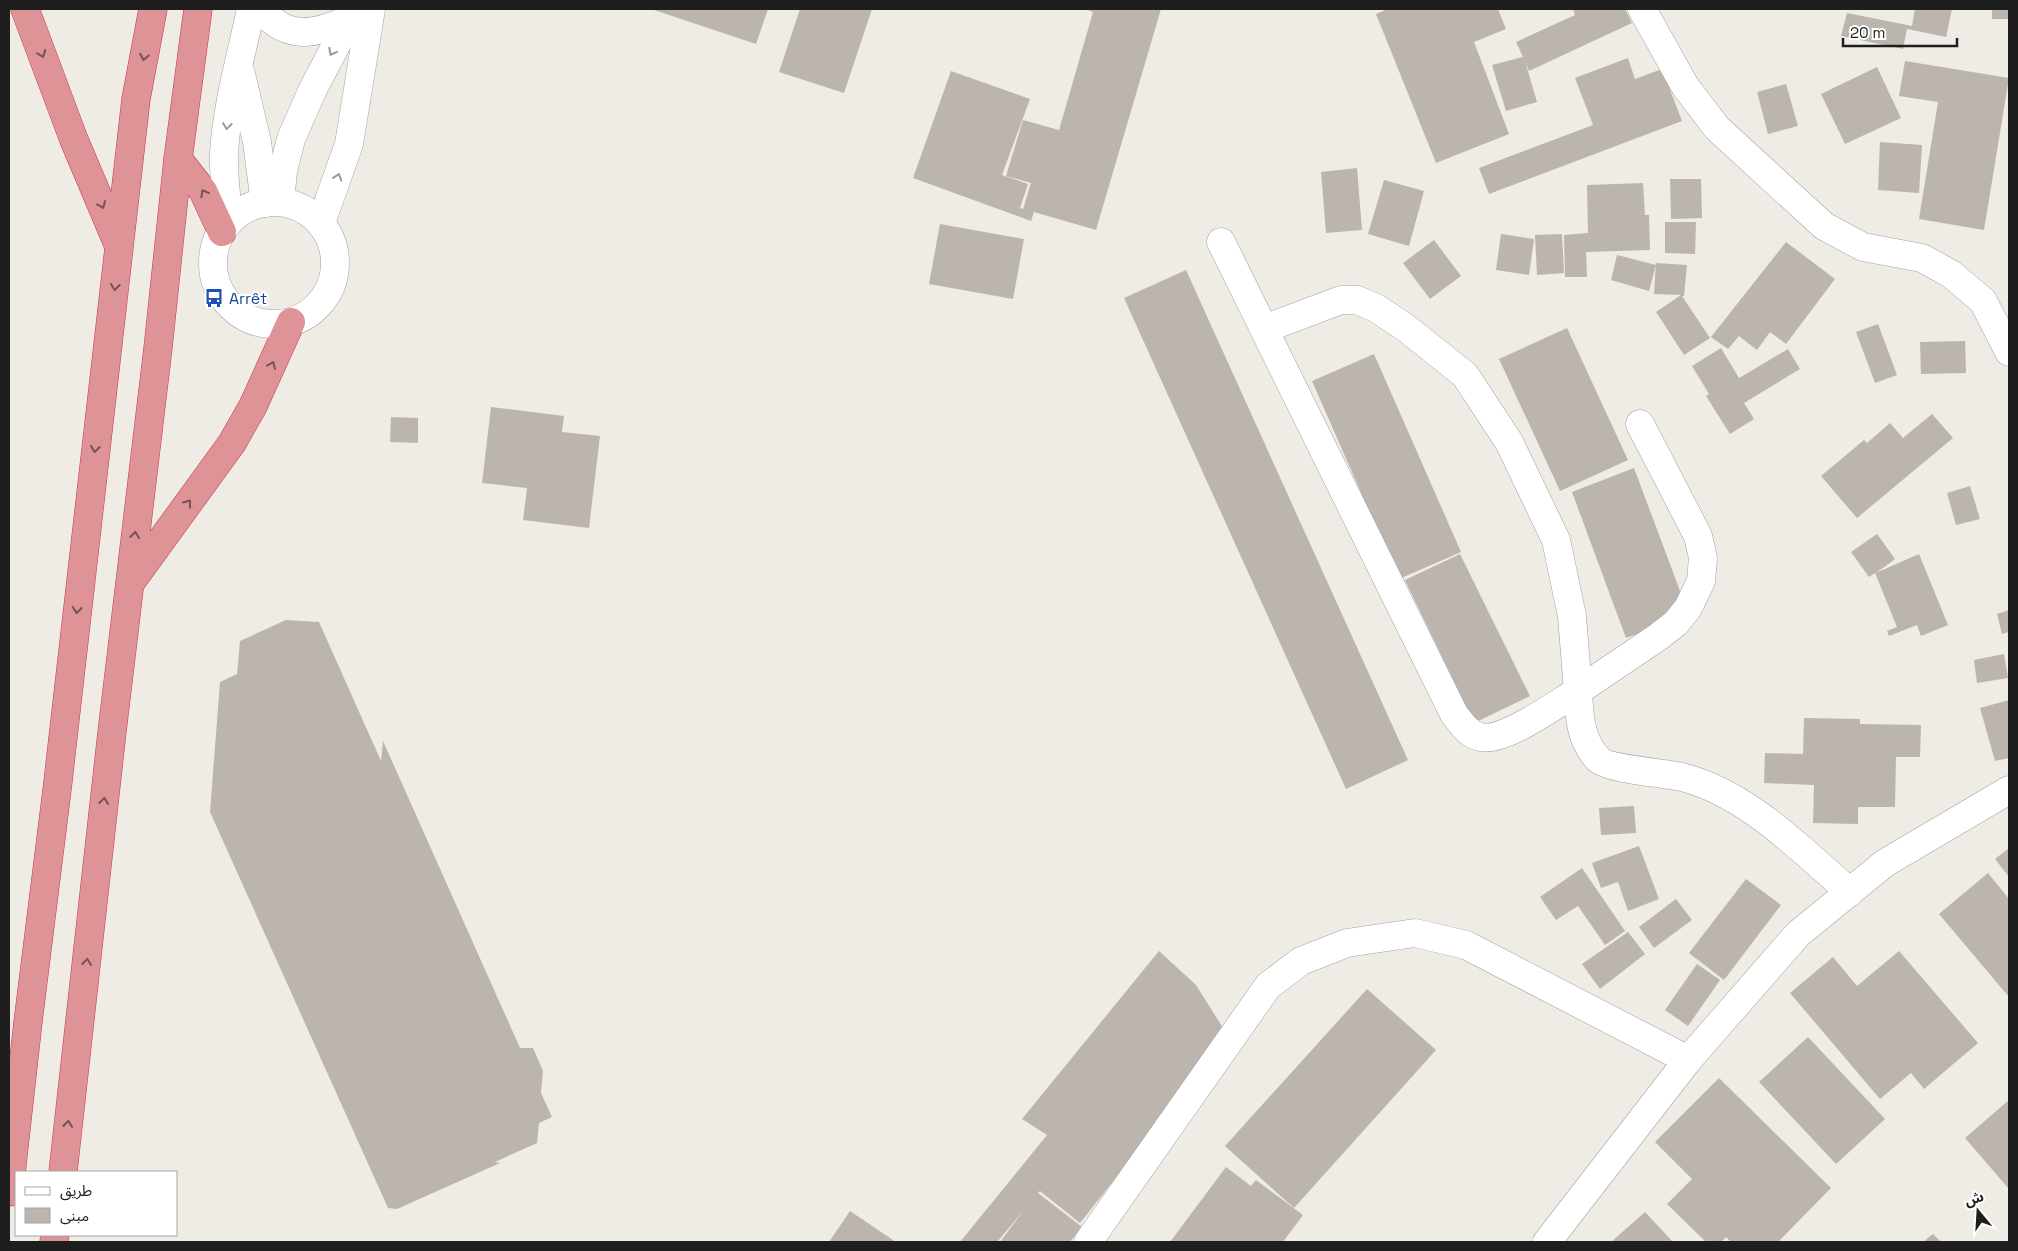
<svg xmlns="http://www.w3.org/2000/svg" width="2018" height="1251" font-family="'Space Grotesk','Noto Sans Arabic',sans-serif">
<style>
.building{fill:#bbb5ae}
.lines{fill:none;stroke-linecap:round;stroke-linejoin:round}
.minor-casing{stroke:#a2a2a2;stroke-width:29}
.highway-casing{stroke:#ca3453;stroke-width:29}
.minor{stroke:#fff;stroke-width:28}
.highway{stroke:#de9497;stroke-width:28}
.oneway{stroke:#9a9a9a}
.oneway2{stroke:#745354}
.labels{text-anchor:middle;stroke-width:4;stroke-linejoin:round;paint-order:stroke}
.transit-label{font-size:16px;fill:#164399;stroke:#fff;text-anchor:start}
</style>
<rect width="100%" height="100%" fill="#eeece5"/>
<g class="building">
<path d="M 651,9 L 768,9 L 756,44 Z"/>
<path d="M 800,9 L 872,9 L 844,93 L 779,72 Z"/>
<path d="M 1085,9 L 1161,9 L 1096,230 L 1034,212 L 1031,221 L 913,178 L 951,71 L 1030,99 L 1002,175 L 1028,184 L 1020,208 L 1023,209 L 1031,183 L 1006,176 L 1023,120 L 1059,130 L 1093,12 Z"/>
<path d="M 1388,9 L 1498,9 L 1506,29 L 1474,42 L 1509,134 L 1436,163 L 1376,14 Z"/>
<path d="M 1573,9 L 1625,9 L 1632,23 L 1529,71 L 1525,61 L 1537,102 L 1506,111 L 1492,65 L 1523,57 L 1516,42 L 1575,15 Z"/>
<path d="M 1915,9 L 1952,9 L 1946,37 L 1907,29 L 1903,49 L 1841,36 L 1847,13 L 1912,26 Z"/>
<rect x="1992" y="9" width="17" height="10"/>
<path d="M 1628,58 L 1635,79 L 1662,69 L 1682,121 L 1489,194 L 1479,168 L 1593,125 L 1575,78 Z"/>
<path d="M 1905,61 L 2009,78 L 1984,230 L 1919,219 L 1938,102 L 1899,96 Z"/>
<path d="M 1877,67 L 1901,118 L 1845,144 L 1821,94 Z"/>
<path d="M 1786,84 L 1798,126 L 1768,134 L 1757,92 Z"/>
<path d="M 1880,142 L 1922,145 L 1919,193 L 1878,190 Z"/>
<path d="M 1357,168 L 1362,230 L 1326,233 L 1321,172 Z"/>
<path d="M 1670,179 L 1701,179 L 1702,218 L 1671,219 Z"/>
<path d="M 1384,180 L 1424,191 L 1409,246 L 1368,234 Z"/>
<path d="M 1643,183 L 1645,215 L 1649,215 L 1650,250 L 1586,252 L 1587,277 L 1565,277 L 1564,235 L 1588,233 L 1587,185 Z"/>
<path d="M 1665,222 L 1696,222 L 1695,254 L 1665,253 Z"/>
<path d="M 940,224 L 1024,239 L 1013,299 L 929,284 Z"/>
<path d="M 1501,234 L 1534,239 L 1529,275 L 1496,270 Z"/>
<path d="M 1562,234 L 1564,273 L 1537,275 L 1535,235 Z"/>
<path d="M 1434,240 L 1461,276 L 1430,299 L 1403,263 Z"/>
<path d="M 1786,242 L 1835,279 L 1786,344 L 1770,332 L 1757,350 L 1739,336 L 1728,349 L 1711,337 Z"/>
<path d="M 1617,255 L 1656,265 L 1649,291 L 1611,280 Z"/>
<path d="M 1656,263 L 1687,265 L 1684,296 L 1682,296 L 1710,338 L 1684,355 L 1656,312 L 1681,295 L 1654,294 Z"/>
<path d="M 1186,270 L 1408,760 L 1346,789 L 1124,298 Z"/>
<path d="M 1878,324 L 1897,375 L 1875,383 L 1856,332 Z"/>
<path d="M 1567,328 L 1628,460 L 1560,491 L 1499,359 Z"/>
<path d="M 1965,341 L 1966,373 L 1921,374 L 1920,342 Z"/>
<path d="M 1721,348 L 1739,378 L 1788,349 L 1800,369 L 1744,403 L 1754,419 L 1730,434 L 1706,396 L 1709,394 L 1692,366 Z"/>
<path d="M 1374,354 L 1461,552 L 1399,579 L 1312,381 Z"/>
<path d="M 491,407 L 564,416 L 562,432 L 600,436 L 589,528 L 523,520 L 527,488 L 482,483 Z"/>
<path d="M 1932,414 L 1953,438 L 1857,518 L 1821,476 L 1864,440 L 1867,443 L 1890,423 L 1903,438 Z"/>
<path d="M 391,417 L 418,418 L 418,443 L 390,442 Z"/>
<path d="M 1634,468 L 1689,615 L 1626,638 L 1572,492 Z"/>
<path d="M 1970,486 L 1980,519 L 1956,525 L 1947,493 Z"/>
<path d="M 1877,534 L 1895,559 L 1876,573 L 1919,554 L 1948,625 L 1921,636 L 1917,625 L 1889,636 L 1887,631 L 1897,627 L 1875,573 L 1869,577 L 1851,552 Z"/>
<path d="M 1460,554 L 1530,696 L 1474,723 L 1405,580 Z"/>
<path d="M 2009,610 L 2009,632 L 2002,634 L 1997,614 Z"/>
<path d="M 286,620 L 319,622 L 381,761 L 383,741 L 520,1048 L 533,1048 L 543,1071 L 541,1093 L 552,1117 L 539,1123 L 537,1143 L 495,1162 L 500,1163 L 397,1209 L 388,1208 L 210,812 L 220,682 L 237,674 L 240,641 Z"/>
<path d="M 2004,654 L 2008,678 L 1977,683 L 1974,660 Z"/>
<path d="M 2009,700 L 2009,758 L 1995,761 L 1980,708 Z"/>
<path d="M 1804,718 L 1860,719 L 1860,724 L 1921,725 L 1920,757 L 1896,757 L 1895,807 L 1858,807 L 1858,824 L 1813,823 L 1814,785 L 1764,783 L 1765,753 L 1803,754 Z"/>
<path d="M 1634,806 L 1636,833 L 1601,835 L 1599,808 Z"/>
<path d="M 1639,846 L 1659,899 L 1628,911 L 1618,882 L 1601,888 L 1592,863 Z"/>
<path d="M 2009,848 L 2009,877 L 1995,859 Z"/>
<path d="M 1582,868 L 1625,931 L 1605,945 L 1578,906 L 1556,920 L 1540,897 Z"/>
<path d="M 1988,873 L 2009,899 L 2009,997 L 1939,914 Z"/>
<path d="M 1746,879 L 1781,905 L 1724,980 L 1689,953 Z"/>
<path d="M 1676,899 L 1692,920 L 1654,948 L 1639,927 Z"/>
<path d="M 1628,932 L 1645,954 L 1600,989 L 1582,964 Z"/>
<path d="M 1159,951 L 1196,985 L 1228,1036 L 1080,1223 L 1040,1191 L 1038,1193 L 1082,1227 L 1070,1242 L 1000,1242 L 1023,1211 L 997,1242 L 960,1242 L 1047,1135 L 1022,1119 Z"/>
<path d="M 1899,951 L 1978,1043 L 1924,1089 L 1911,1073 L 1880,1099 L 1790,993 L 1833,957 L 1857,986 Z"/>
<path d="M 1697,964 L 1720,980 L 1688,1026 L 1665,1010 Z"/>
<path d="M 1367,989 L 1436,1050 L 1294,1208 L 1225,1146 Z"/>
<path d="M 1808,1037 L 1885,1119 L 1836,1164 L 1759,1082 Z"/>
<path d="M 1719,1078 L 1831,1188 L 1778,1242 L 1731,1242 L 1726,1237 L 1721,1242 L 1706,1242 L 1667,1204 L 1692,1179 L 1655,1142 Z"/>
<path d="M 2009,1100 L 2009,1189 L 1965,1138 Z"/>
<path d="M 1226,1167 L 1251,1186 L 1256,1180 L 1303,1215 L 1283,1242 L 1170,1242 Z"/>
<path d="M 850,1211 L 896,1242 L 829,1242 Z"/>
<path d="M 1645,1212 L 1673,1242 L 1611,1242 Z"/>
<path d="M 1933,1234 L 1941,1242 L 1923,1242 Z"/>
</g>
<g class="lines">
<g class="minor-casing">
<g id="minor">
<path d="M 260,9 C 288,41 314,35 350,19"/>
<path d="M 1642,9 L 1685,86 L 1717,128 L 1824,226 L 1863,247 L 1922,258 L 1951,274 L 1983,301 L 2009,352"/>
<path d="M 241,74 L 257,142 L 265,203"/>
<path d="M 280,202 L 283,171 L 291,139 L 313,89 L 355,9"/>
<circle cx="274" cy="263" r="61"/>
<path d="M 229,222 C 227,200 223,176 224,153 C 227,104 241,57 251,9"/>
<path d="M 321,223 L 349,144 L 371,9"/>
<path d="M 1221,242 L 1454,714 C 1462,724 1468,734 1480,737 C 1504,743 1556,704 1578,691 L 1572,616 L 1556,540 L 1509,442 L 1465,375 L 1406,328 L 1376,308 L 1357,300 L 1341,300 L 1264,329"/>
<path d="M 1640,424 L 1698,536 L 1703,558 L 1701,581 L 1688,608 L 1676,623 L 1658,637 L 1578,691 C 1579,715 1580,740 1598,759 C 1607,769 1666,773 1682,777 C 1748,794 1800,849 1850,892"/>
<path d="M 1088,1242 L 1268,986 L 1301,961 L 1347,943 L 1415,933 L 1466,945 L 1688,1060"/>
<path d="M 1547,1242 L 1688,1060 L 1798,934 L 1885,863 L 2009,790"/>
</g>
</g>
<g class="highway-casing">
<g id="highway">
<path d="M 25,9 L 74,140 L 118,244"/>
<path d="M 178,159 L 203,191 L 222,232"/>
<path d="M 131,582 L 232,443 L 253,406 L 291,322"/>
<path d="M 63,1172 L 112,732 L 158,348 L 178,159 L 198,9"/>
<path d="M 9,1192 L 28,1022 L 57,790 L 136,99 L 153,9"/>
<path d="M 54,1242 L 55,1235"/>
</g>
</g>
<use href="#minor" class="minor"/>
<use href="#highway" class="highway"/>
</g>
<defs><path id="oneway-chevron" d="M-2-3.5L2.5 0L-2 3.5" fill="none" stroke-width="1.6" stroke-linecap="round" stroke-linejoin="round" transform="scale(1.25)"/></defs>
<g class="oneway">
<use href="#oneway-chevron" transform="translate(332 52) rotate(118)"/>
<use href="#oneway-chevron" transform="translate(227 126) rotate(97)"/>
<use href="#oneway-chevron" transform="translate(338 177) rotate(-71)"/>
</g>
<g class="oneway2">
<use href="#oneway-chevron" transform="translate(42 54) rotate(69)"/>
<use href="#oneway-chevron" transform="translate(144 57) rotate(101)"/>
<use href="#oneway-chevron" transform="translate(204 193) rotate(-119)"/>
<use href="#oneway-chevron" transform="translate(102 205) rotate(67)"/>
<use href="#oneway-chevron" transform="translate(115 287) rotate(97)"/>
<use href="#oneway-chevron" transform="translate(272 365) rotate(-67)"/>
<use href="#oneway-chevron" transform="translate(95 449) rotate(97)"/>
<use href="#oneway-chevron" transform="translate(188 503) rotate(-54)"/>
<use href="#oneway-chevron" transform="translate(135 535) rotate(-83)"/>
<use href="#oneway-chevron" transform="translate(77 610) rotate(96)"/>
<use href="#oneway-chevron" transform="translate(104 801) rotate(-84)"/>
<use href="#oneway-chevron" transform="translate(87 962) rotate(-83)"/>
<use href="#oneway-chevron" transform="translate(68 1124) rotate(-84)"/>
</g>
<defs>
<g id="bus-bare" transform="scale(1.5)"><path d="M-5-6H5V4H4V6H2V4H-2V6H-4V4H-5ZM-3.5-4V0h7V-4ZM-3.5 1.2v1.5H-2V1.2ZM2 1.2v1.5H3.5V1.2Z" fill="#1a4fb4" stroke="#fff" stroke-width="2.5" paint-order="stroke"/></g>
</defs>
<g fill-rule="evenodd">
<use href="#bus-bare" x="214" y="298"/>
</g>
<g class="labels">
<g class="transit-label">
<text x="229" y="304">Arrêt</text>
</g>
</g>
<rect width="2018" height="1251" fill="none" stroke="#1e1e1e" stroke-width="20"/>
<rect x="15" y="1171" width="162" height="65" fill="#ffffff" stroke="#a5a5a5"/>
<rect x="25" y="1187" width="25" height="8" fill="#ffffff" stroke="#a5a5a5"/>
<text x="60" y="1196" font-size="15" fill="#1e1e1e">طريق</text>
<rect x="25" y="1208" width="25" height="15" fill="#bbb5ae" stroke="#a5a5a5"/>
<text x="60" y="1221" font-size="15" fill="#1e1e1e">مبنى</text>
<g transform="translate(1978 1211) rotate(342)" stroke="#ffffff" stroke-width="4" paint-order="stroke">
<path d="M0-4L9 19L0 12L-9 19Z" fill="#1e1e1e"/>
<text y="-8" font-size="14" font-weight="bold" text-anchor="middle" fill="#1e1e1e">ش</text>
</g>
<path d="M1843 38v8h114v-8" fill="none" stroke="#1e1e1e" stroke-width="2.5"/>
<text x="1850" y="38" font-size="15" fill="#1e1e1e" stroke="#ffffff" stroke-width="4" paint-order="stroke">20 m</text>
</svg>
